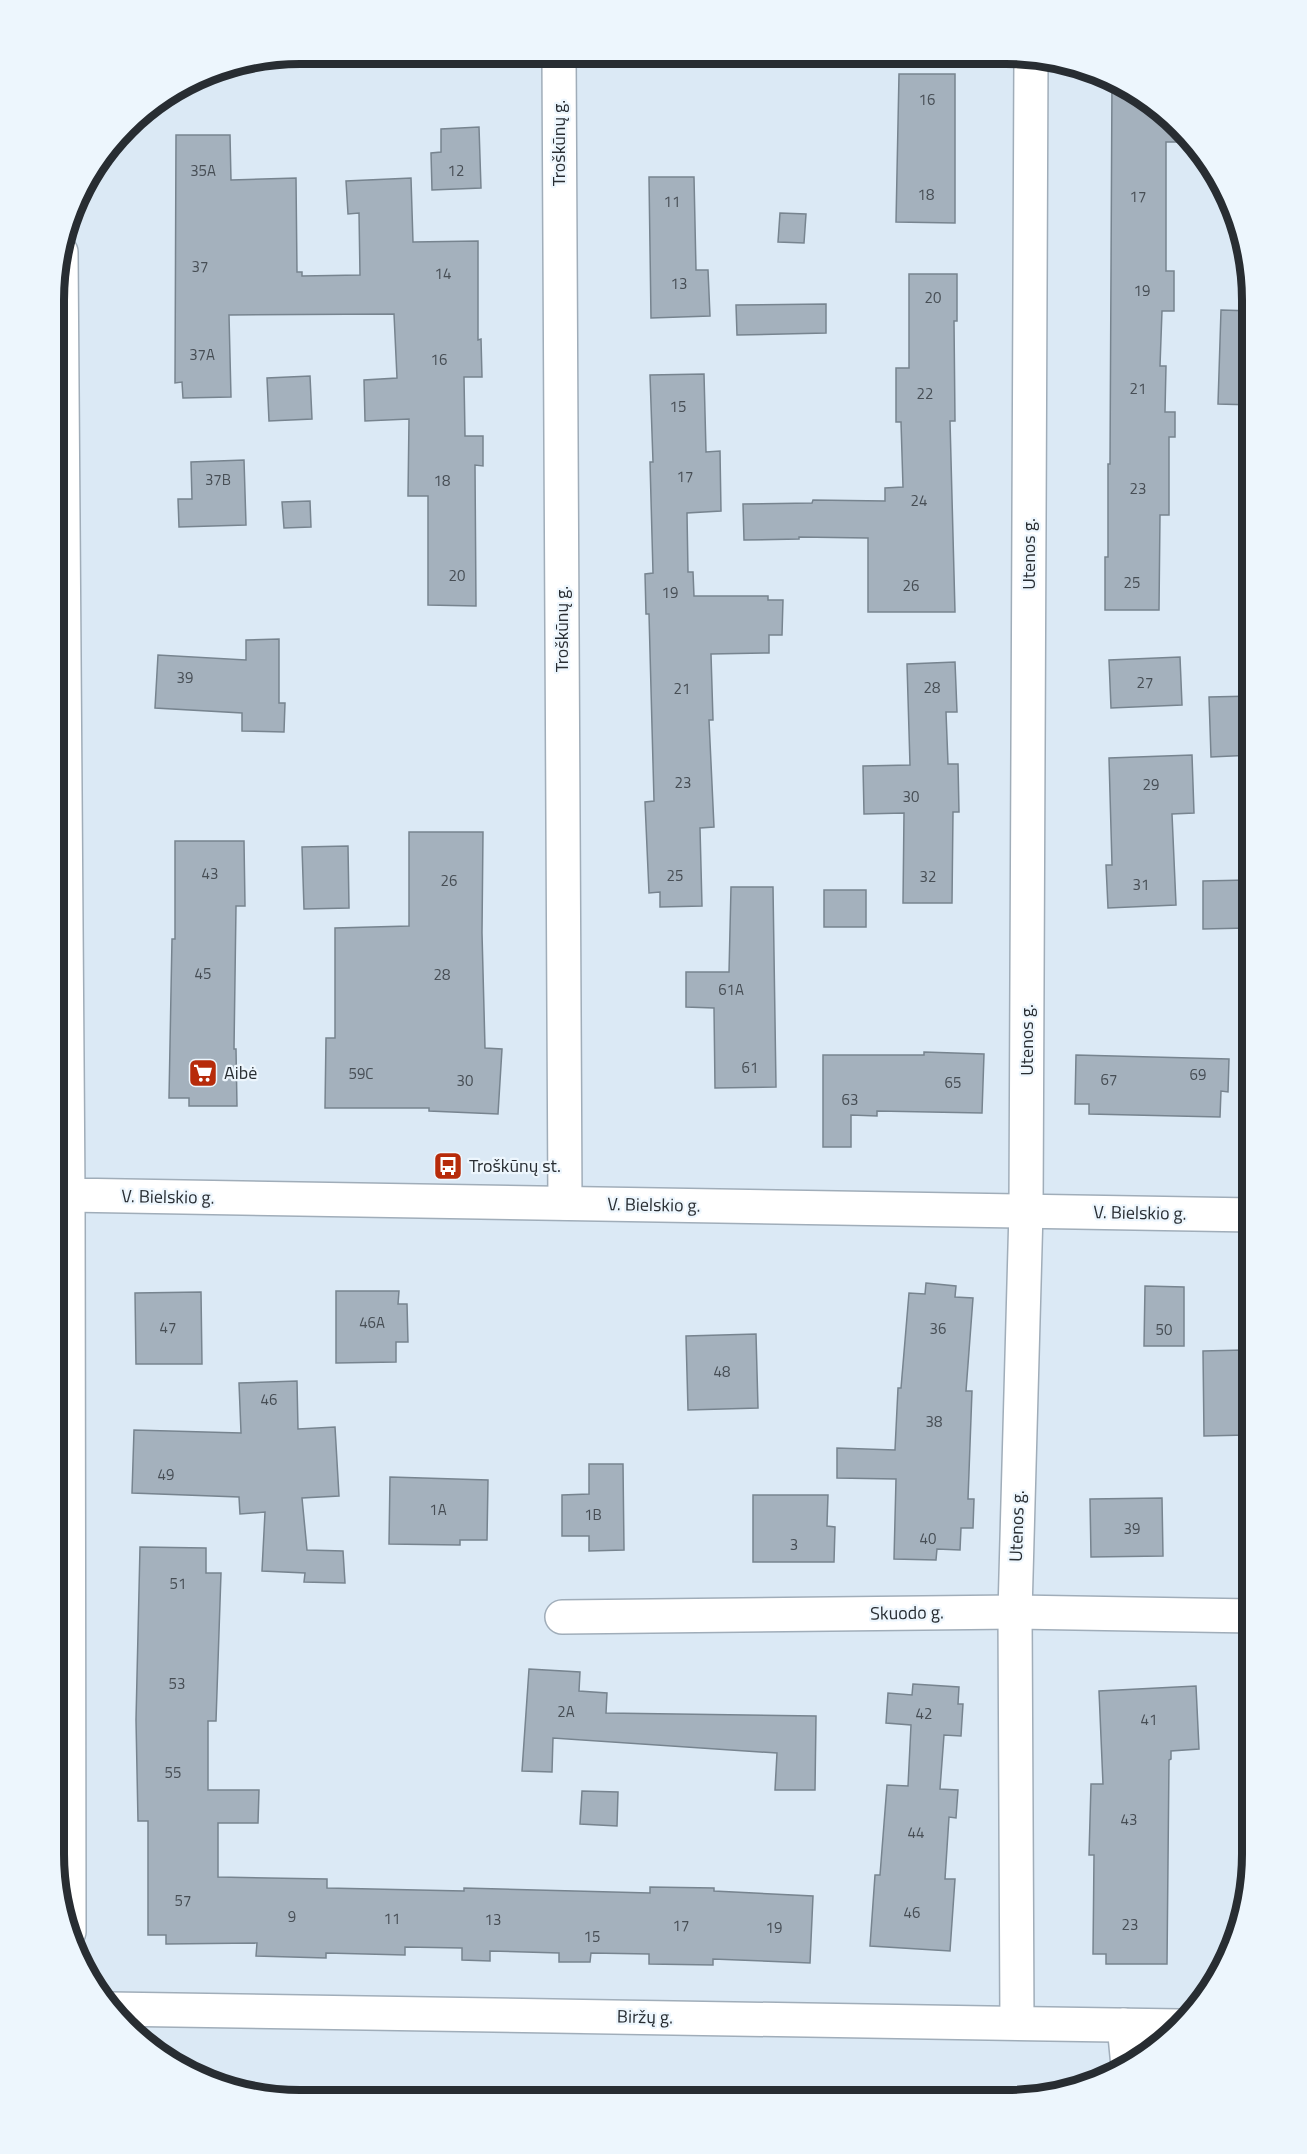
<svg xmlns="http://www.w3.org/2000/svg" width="1307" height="2154" font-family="'Titillium Web',sans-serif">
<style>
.building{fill:#a4b1bd;stroke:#77848f;stroke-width:1.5}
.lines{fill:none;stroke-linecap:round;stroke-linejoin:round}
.street-casing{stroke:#a0adb9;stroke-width:36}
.secondary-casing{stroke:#a0adb9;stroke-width:36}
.street{stroke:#fff;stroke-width:33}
.secondary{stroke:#fff;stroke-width:33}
.labels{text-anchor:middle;stroke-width:4.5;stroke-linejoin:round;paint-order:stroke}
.number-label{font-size:15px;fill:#474e55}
.street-label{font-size:18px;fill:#282d32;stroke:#edf6fd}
.poi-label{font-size:18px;fill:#282d32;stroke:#edf6fd;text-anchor:start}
.rim{fill:none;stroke:#282d32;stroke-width:8}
</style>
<rect width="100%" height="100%" fill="#dbe9f5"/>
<g class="building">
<path d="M 899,74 L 955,74 L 955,223 L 896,222 Z"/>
<path d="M 1112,79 L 1157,105 L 1194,142 L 1166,142 L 1166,271 L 1174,271 L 1174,311 L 1162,311 L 1160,366 L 1166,366 L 1165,412 L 1175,412 L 1175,437 L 1169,437 L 1169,515 L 1160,515 L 1159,610 L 1105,610 L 1105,557 L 1108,557 L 1108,464 L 1110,464 Z"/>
<path d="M 479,127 L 481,188 L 432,190 L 431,153 L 441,152 L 441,129 Z"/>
<path d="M 176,135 L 230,135 L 231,180 L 296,178 L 297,272 L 302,272 L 302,276 L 360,275 L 359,213 L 348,214 L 346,181 L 411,178 L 413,242 L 478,241 L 478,340 L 481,339 L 482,377 L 464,377 L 465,436 L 483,436 L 483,466 L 475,465 L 476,606 L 428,605 L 428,496 L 408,496 L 409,419 L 365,421 L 364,380 L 397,378 L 394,314 L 229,315 L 231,397 L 183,398 L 182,382 L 175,383 Z"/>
<path d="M 649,177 L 694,177 L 696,270 L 708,270 L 710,316 L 651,318 Z"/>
<path d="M 780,213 L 806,214 L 804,243 L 778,242 Z"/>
<path d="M 909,274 L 957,274 L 957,321 L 954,321 L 955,421 L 950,421 L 955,612 L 868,612 L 868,538 L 799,537 L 799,539 L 744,540 L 743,504 L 812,503 L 813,500 L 885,501 L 885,488 L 903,487 L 901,422 L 896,422 L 896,368 L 909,368 Z"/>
<path d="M 826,304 L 826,333 L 737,335 L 736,305 Z"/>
<path d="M 1221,310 L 1253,311 L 1253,405 L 1218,404 Z"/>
<path d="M 704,374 L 706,452 L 720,451 L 721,511 L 687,513 L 688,572 L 693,572 L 694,596 L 768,596 L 768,600 L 783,600 L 782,635 L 769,635 L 769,653 L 711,654 L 713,720 L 709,720 L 714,827 L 700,828 L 702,906 L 660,907 L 660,892 L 649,893 L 645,802 L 654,801 L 649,614 L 646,614 L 645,574 L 653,573 L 650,462 L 653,462 L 650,375 Z"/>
<path d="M 310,376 L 312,419 L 269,421 L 267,378 Z"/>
<path d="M 244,460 L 246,525 L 179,527 L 178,499 L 192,499 L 191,462 Z"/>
<path d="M 310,501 L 311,527 L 284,528 L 282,502 Z"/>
<path d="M 279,639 L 279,703 L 285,703 L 284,732 L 242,731 L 242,713 L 155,708 L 158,655 L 246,660 L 246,640 Z"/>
<path d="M 1180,657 L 1182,705 L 1111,708 L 1109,660 Z"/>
<path d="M 955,662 L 957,712 L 946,712 L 948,764 L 958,764 L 959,812 L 953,812 L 952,903 L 903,903 L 904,813 L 864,814 L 863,766 L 910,765 L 907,664 Z"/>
<path d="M 1253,696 L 1253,755 L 1211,757 L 1209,697 Z"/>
<path d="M 1192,755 L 1194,813 L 1172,814 L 1176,905 L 1108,908 L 1106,865 L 1112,865 L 1109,758 Z"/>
<path d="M 409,832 L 483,832 L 482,933 L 485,1048 L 502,1049 L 498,1114 L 429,1111 L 429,1108 L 325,1108 L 326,1038 L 335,1038 L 335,928 L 409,926 Z"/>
<path d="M 175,841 L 244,841 L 245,906 L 236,906 L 234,1049 L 236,1049 L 237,1106 L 189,1106 L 189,1098 L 169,1098 L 172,939 L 175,939 Z"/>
<path d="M 348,846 L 349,908 L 304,909 L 302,847 Z"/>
<path d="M 1247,880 L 1247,928 L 1203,929 L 1203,881 Z"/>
<path d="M 731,887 L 773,887 L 776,1087 L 715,1088 L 714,1008 L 686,1007 L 686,972 L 729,972 Z"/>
<rect x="824" y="890" width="42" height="37"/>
<path d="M 924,1052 L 984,1054 L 982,1113 L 877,1111 L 877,1116 L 851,1115 L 851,1147 L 823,1147 L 823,1055 L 924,1055 Z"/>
<path d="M 1076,1055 L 1229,1059 L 1228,1092 L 1221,1091 L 1220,1117 L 1089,1114 L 1089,1104 L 1075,1104 Z"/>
<path d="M 926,1283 L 956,1286 L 955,1297 L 973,1298 L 966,1391 L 972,1391 L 968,1499 L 974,1499 L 973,1528 L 961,1528 L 960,1550 L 937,1549 L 936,1560 L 894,1559 L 896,1479 L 837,1478 L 837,1448 L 895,1450 L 898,1388 L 901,1388 L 909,1293 L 925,1294 Z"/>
<path d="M 1145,1286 L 1184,1287 L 1184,1346 L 1144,1346 Z"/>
<path d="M 336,1291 L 399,1291 L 398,1304 L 407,1304 L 408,1342 L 396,1342 L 396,1362 L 336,1363 Z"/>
<path d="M 201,1292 L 202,1364 L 136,1364 L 135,1293 Z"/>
<path d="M 756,1334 L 758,1408 L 688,1410 L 686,1336 Z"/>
<path d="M 1244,1350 L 1246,1435 L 1204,1436 L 1203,1351 Z"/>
<path d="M 297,1381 L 298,1429 L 335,1427 L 339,1496 L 302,1498 L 307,1550 L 343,1551 L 345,1583 L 304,1582 L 305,1573 L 262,1571 L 265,1512 L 240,1514 L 239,1497 L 132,1493 L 134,1430 L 241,1433 L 239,1383 Z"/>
<path d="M 589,1464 L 623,1464 L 624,1550 L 589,1551 L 589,1536 L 562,1536 L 562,1495 L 589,1494 Z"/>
<path d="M 390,1477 L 488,1480 L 487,1540 L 460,1540 L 460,1545 L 389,1544 Z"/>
<path d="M 753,1495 L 828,1495 L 827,1526 L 835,1527 L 834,1562 L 753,1562 Z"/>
<path d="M 1162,1498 L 1163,1556 L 1091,1557 L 1090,1499 Z"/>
<path d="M 140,1547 L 206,1548 L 206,1573 L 221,1573 L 216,1721 L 208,1721 L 208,1790 L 259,1790 L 258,1823 L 218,1823 L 218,1877 L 327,1879 L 327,1888 L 464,1891 L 464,1888 L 650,1893 L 650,1887 L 714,1888 L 714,1891 L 813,1896 L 810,1963 L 713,1959 L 713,1965 L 649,1964 L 649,1954 L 591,1953 L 590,1962 L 559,1962 L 559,1953 L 490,1951 L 490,1961 L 462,1960 L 462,1948 L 405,1947 L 405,1955 L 326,1953 L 326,1958 L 256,1956 L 257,1943 L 166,1944 L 166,1935 L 148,1935 L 148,1821 L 138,1821 L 136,1720 Z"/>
<path d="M 529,1669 L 580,1672 L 579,1691 L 607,1693 L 606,1713 L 816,1716 L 815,1790 L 775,1790 L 777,1753 L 553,1738 L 552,1772 L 522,1771 Z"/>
<path d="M 913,1684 L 959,1687 L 958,1704 L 963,1704 L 961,1736 L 944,1735 L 940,1789 L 958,1790 L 956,1818 L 949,1817 L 945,1879 L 955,1879 L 950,1951 L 870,1946 L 875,1875 L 880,1875 L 887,1785 L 908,1786 L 911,1725 L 886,1723 L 888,1693 L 912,1695 Z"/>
<path d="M 1196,1686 L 1199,1749 L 1171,1751 L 1171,1759 L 1169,1760 L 1167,1964 L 1106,1964 L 1106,1954 L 1093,1954 L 1094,1855 L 1089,1855 L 1091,1784 L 1103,1784 L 1099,1691 Z"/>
<path d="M 582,1791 L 618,1792 L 617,1826 L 580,1824 Z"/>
</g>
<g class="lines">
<g class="street-casing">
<g id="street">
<path d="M 559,55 L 565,1203"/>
<path d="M 55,1196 L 68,1195 L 69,1932"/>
<path d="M 562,1617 L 1015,1612 L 1253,1616"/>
<path d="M 110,2009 L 1180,2026"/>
<path d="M 1017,2023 L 1015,1612 L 1026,1211 L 1031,56"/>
<path d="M 1124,2025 L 1128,2066"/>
</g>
</g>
<g class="secondary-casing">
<path id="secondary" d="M 61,252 L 68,1195 L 1253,1215"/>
</g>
<use href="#street" class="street"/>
<use href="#secondary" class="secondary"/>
</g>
<defs>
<g id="supermarket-square" transform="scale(1.5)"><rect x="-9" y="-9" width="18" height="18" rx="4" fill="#b72b0a" stroke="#edf6fd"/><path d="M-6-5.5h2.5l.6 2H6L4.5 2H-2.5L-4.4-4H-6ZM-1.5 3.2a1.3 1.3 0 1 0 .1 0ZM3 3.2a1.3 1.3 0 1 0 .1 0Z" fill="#fff"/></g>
<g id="bus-square" transform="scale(1.5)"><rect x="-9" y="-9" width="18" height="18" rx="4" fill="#b72b0a" stroke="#edf6fd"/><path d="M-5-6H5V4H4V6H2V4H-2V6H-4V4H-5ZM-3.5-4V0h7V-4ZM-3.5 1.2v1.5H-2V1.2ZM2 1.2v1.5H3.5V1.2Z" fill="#fff"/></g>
</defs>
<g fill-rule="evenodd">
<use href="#supermarket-square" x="203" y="1073"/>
<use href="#bus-square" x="448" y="1166"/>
</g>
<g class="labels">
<g class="number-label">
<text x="927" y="105">16</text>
<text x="203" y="176">35A</text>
<text x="456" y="176">12</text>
<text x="926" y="200">18</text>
<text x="1138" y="202">17</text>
<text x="672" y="207">11</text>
<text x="200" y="272">37</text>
<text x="443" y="279">14</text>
<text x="679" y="289">13</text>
<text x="1142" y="296">19</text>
<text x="933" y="303">20</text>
<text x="202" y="360">37A</text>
<text x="439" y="365">16</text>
<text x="1138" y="394">21</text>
<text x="925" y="399">22</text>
<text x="678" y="412">15</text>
<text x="685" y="482">17</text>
<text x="218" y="485">37B</text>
<text x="442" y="486">18</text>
<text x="1138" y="494">23</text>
<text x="919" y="506">24</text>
<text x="457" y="581">20</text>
<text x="1132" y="588">25</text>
<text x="911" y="591">26</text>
<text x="670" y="598">19</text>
<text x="185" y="683">39</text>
<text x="1145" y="688">27</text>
<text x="932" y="693">28</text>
<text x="682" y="694">21</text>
<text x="683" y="788">23</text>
<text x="1151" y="790">29</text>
<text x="911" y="802">30</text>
<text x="210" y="879">43</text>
<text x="675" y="881">25</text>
<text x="928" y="882">32</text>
<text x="449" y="886">26</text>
<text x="1141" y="890">31</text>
<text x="203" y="979">45</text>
<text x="442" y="980">28</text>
<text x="731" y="995">61A</text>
<text x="750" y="1073">61</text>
<text x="361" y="1079">59C</text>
<text x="1198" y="1080">69</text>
<text x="1109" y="1085">67</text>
<text x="465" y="1086">30</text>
<text x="953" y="1088">65</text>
<text x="850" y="1105">63</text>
<text x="372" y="1328">46A</text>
<text x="168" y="1333">47</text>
<text x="938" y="1334">36</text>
<text x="1164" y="1335">50</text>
<text x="722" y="1377">48</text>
<text x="269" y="1405">46</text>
<text x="934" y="1427">38</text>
<text x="166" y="1480">49</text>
<text x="438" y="1515">1A</text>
<text x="593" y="1520">1B</text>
<text x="1132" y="1534">39</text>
<text x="928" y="1544">40</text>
<text x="794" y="1550">3</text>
<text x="178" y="1589">51</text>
<text x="177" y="1689">53</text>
<text x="566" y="1717">2A</text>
<text x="924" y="1719">42</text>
<text x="1149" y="1725">41</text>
<text x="173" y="1778">55</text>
<text x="1129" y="1825">43</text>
<text x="916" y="1838">44</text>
<text x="183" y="1906">57</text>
<text x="912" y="1918">46</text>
<text x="292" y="1922">9</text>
<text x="392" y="1924">11</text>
<text x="493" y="1925">13</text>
<text x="1130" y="1930">23</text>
<text x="681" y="1931">17</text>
<text x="774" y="1933">19</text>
<text x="592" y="1942">15</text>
</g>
<g class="street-label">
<text transform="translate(559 143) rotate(-90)" y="6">Troškūnų g.</text>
<text transform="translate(1029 554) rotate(-90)" y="6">Utenos g.</text>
<text transform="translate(562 629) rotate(-90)" y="6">Troškūnų g.</text>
<text transform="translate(1027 1040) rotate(-90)" y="6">Utenos g.</text>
<text transform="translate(168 1197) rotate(1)" y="6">V. Bielskio g.</text>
<text transform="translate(654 1205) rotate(1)" y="6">V. Bielskio g.</text>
<text transform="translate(1140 1213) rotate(1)" y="6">V. Bielskio g.</text>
<text transform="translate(1017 1526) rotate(-88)" y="6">Utenos g.</text>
<text transform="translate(907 1613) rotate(-1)" y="6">Skuodo g.</text>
<text transform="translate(645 2017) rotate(1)" y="6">Biržų g.</text>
</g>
<g class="poi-label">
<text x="224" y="1079">Aibė</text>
<text x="469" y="1172">Troškūnų st.</text>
</g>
</g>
<path d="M0 0H1307V2154H0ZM300 64H1006A236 236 0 0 1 1242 300V1854A236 236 0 0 1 1006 2090H300A236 236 0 0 1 64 1854V300A236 236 0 0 1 300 64Z" fill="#edf6fd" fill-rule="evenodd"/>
<path class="rim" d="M300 64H1006A236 236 0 0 1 1242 300V1854A236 236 0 0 1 1006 2090H300A236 236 0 0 1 64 1854V300A236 236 0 0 1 300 64Z"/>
</svg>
